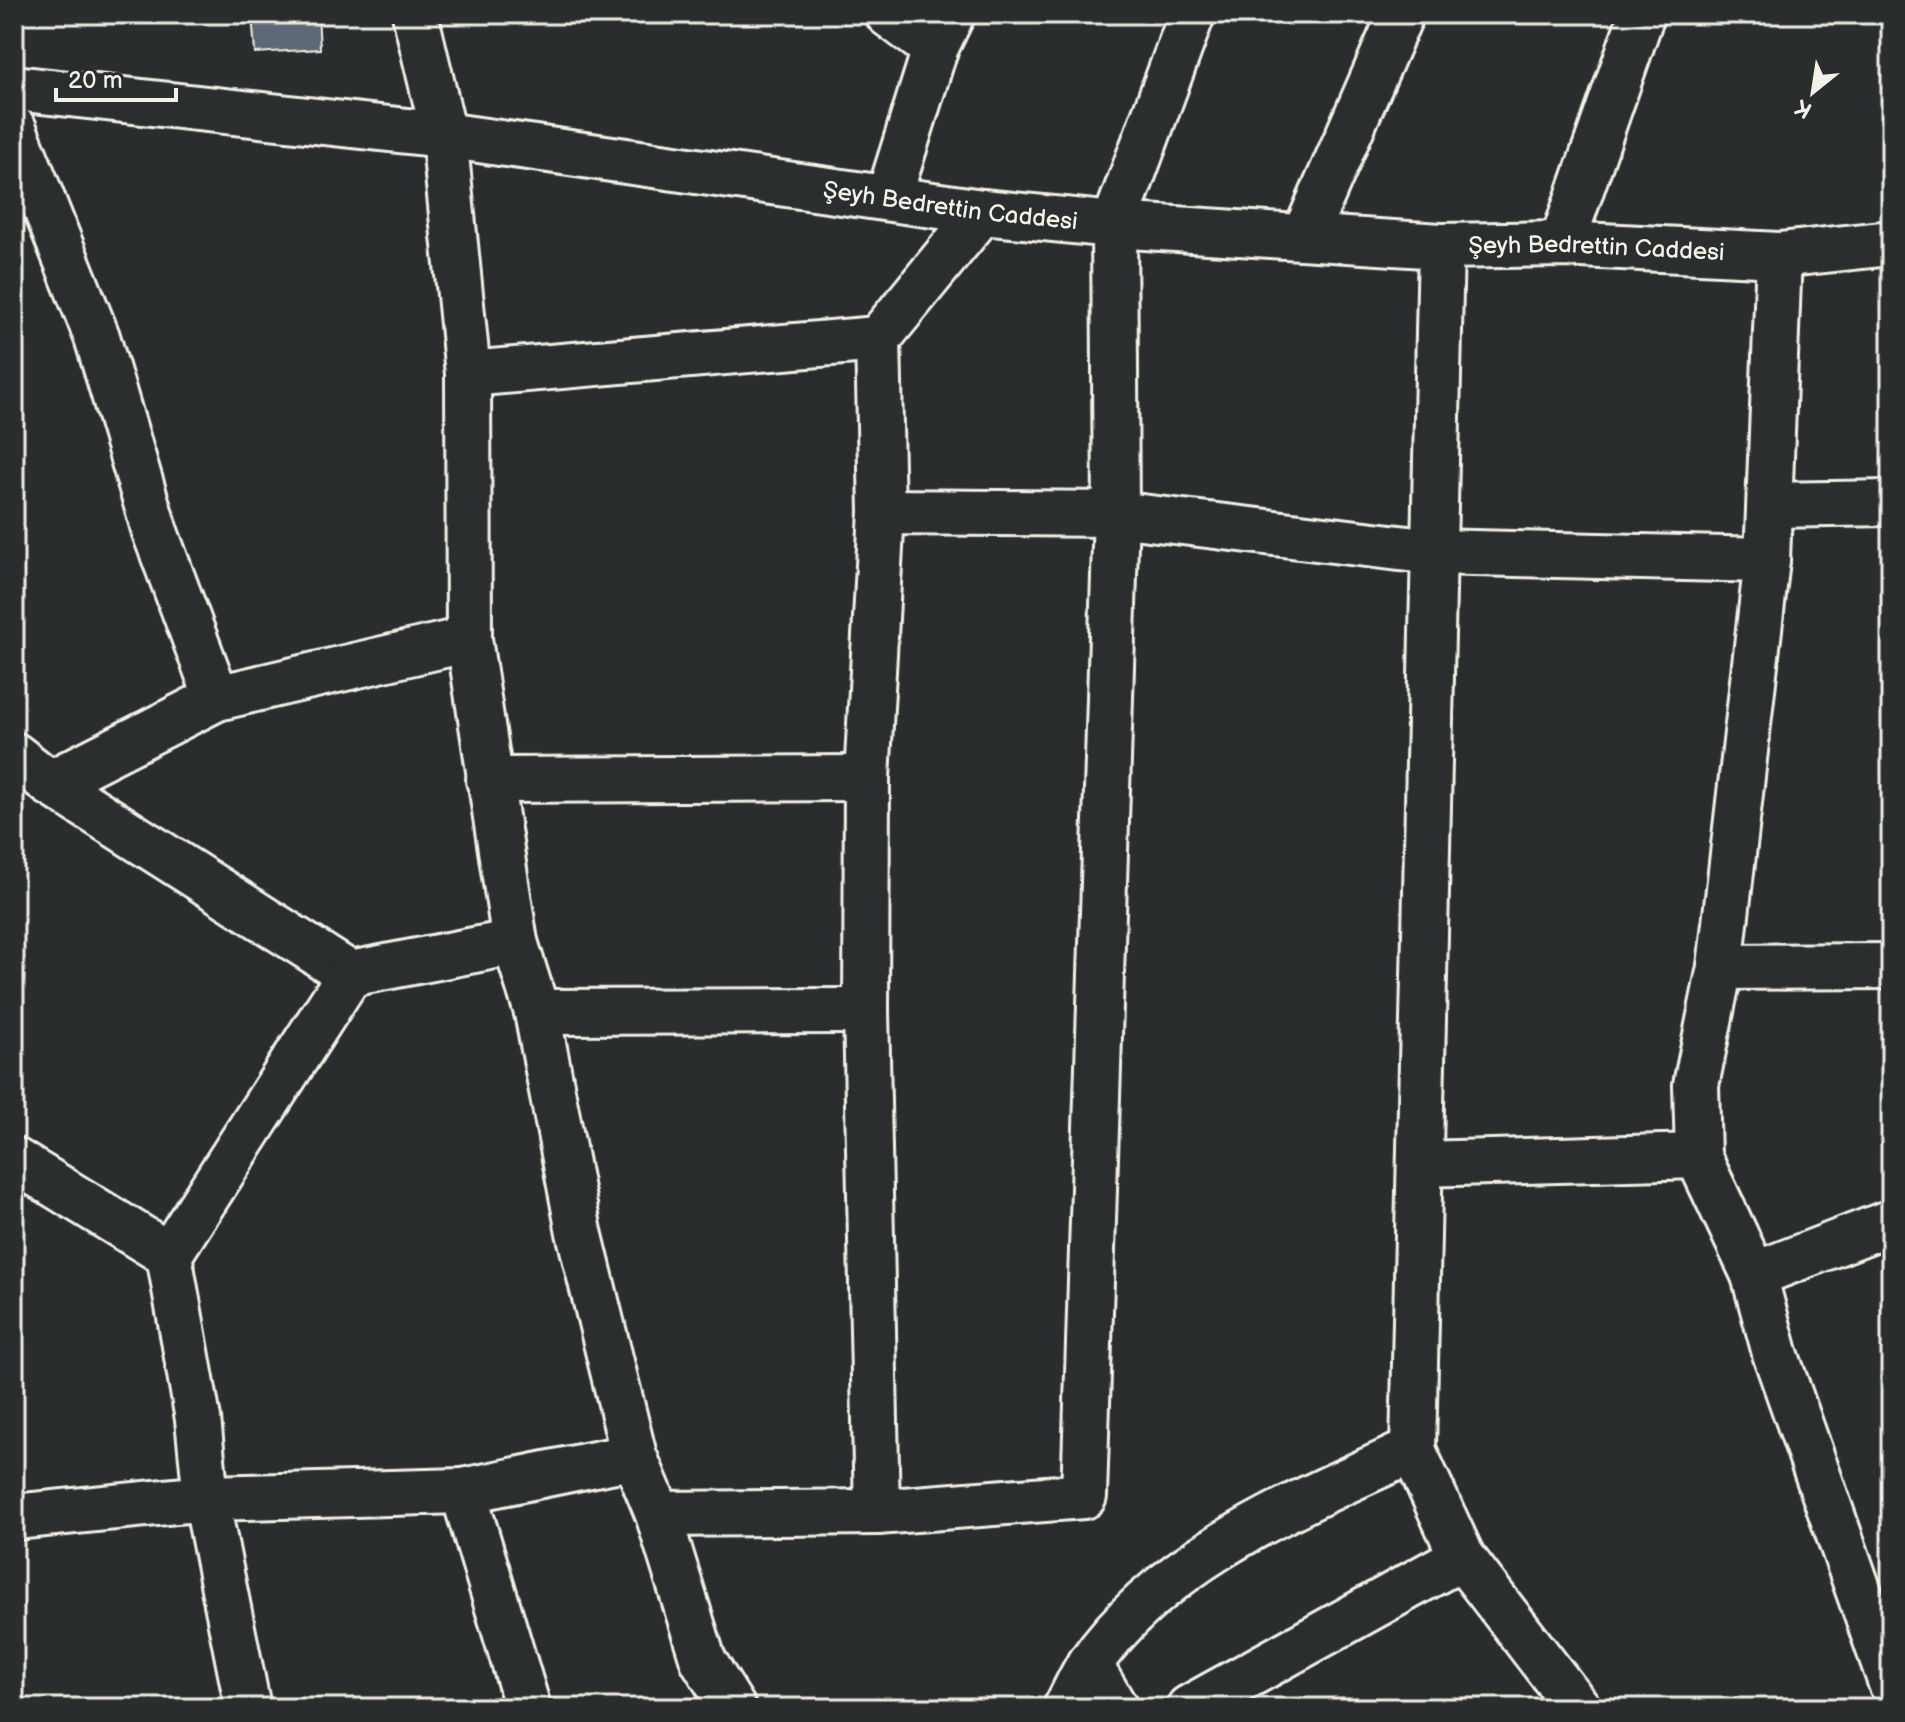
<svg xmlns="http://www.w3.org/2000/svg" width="1905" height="1722" font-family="'Balsamiq Sans',sans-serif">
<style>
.building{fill:#5f6876;stroke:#f4f1e8;stroke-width:2}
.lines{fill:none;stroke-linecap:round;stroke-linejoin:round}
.minor-casing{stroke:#f4f1e8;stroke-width:50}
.secondary-casing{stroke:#f4f1e8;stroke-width:50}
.minor{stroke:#2a2d2e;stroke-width:44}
.secondary{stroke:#2a2d2e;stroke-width:44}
.labels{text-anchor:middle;stroke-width:7;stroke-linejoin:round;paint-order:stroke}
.street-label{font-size:24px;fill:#f4f1e8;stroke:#2a2d2e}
</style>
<rect width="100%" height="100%" fill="#2a2d2e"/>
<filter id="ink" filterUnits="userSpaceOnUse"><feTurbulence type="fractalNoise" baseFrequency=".0125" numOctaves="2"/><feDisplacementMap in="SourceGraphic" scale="16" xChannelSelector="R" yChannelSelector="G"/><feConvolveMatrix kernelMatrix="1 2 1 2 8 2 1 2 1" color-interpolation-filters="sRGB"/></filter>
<g filter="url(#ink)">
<path class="building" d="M 252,14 L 318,14 L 320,49 L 255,53 Z"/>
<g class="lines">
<g class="minor-casing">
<g id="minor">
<path d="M 415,14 L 444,135 L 468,374 L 469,639 L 515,942 L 537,1012 L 579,1232 L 634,1456 L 658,1514 L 703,1660 L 733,1708"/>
<path d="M 888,14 L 935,49"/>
<path d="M 14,129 L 97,337 L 155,532 L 217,698"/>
<path d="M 889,196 L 935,49 L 952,14"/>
<path d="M 1304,237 L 1401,14"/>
<path d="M 1562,244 L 1642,14"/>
<path d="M 1441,246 L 1413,1450 L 1462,1557 L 1578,1708"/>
<path d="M 1779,255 L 1767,560 L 1720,967 L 1696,1085 L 1698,1156 L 1754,1275 L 1775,1353 L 1891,1683"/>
<path d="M 468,374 L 878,339"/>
<path d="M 1770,505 L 1891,503"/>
<path d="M 882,512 L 1116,514 L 1433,552 L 1767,560"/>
<path d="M 14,755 L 50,783 L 350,974 L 515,942"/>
<path d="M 489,780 L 867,778"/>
<path d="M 50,783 L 217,698 L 469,639"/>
<path d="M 1720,967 L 1891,966"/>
<path d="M 537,1012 L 866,1011"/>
<path d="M 14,1160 L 169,1255 L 198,1419 L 206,1498 L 248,1708"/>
<path d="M 1420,1164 L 1698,1156"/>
<path d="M 169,1255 L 350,974"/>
<path d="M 1754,1275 L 1891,1222"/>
<path d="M 463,1491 L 528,1708"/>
<path d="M 877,1512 L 866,1011 L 867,778 L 882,512 L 878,339 L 982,212"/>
<path d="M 658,1514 L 877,1512 L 1084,1496 L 1116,514 L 1114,225 L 1192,14"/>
<path d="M 14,1517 L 206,1498 L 463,1491 L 634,1456"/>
<path d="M 1089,1664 L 1115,1708"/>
<path d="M 1066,1708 C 1074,1694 1080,1678 1089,1665 C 1162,1558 1300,1502 1413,1450"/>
<path d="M 1189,1708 L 1462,1557"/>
</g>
</g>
<g class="secondary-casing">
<g id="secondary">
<path id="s1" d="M 14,88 L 444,135 L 982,212 L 1114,225 L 1441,246 L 1562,244 L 1779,255 L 1891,243"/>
</g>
</g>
<use href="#minor" class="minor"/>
<use href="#secondary" class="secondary"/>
</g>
</g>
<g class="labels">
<g class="street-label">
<text dy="8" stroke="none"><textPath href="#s1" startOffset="944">Şeyh Bedrettin Caddesi</textPath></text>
<text dy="8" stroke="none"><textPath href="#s1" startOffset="1592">Şeyh Bedrettin Caddesi</textPath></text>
</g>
</g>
<rect width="1905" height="1722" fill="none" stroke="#2a2d2e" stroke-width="48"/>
<rect x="24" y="24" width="1857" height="1674" fill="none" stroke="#f4f1e8" stroke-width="3" filter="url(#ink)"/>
<g transform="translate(1813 92) rotate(210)" stroke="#2a2d2e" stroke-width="6" paint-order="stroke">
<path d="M0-6L14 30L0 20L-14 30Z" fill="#f4f1e8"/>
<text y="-12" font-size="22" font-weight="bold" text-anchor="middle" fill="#f4f1e8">K</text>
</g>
<path d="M56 88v12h120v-12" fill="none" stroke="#f4f1e8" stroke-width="4"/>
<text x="68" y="88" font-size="24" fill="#f4f1e8" stroke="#2a2d2e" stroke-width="6" paint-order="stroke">20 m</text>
</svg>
